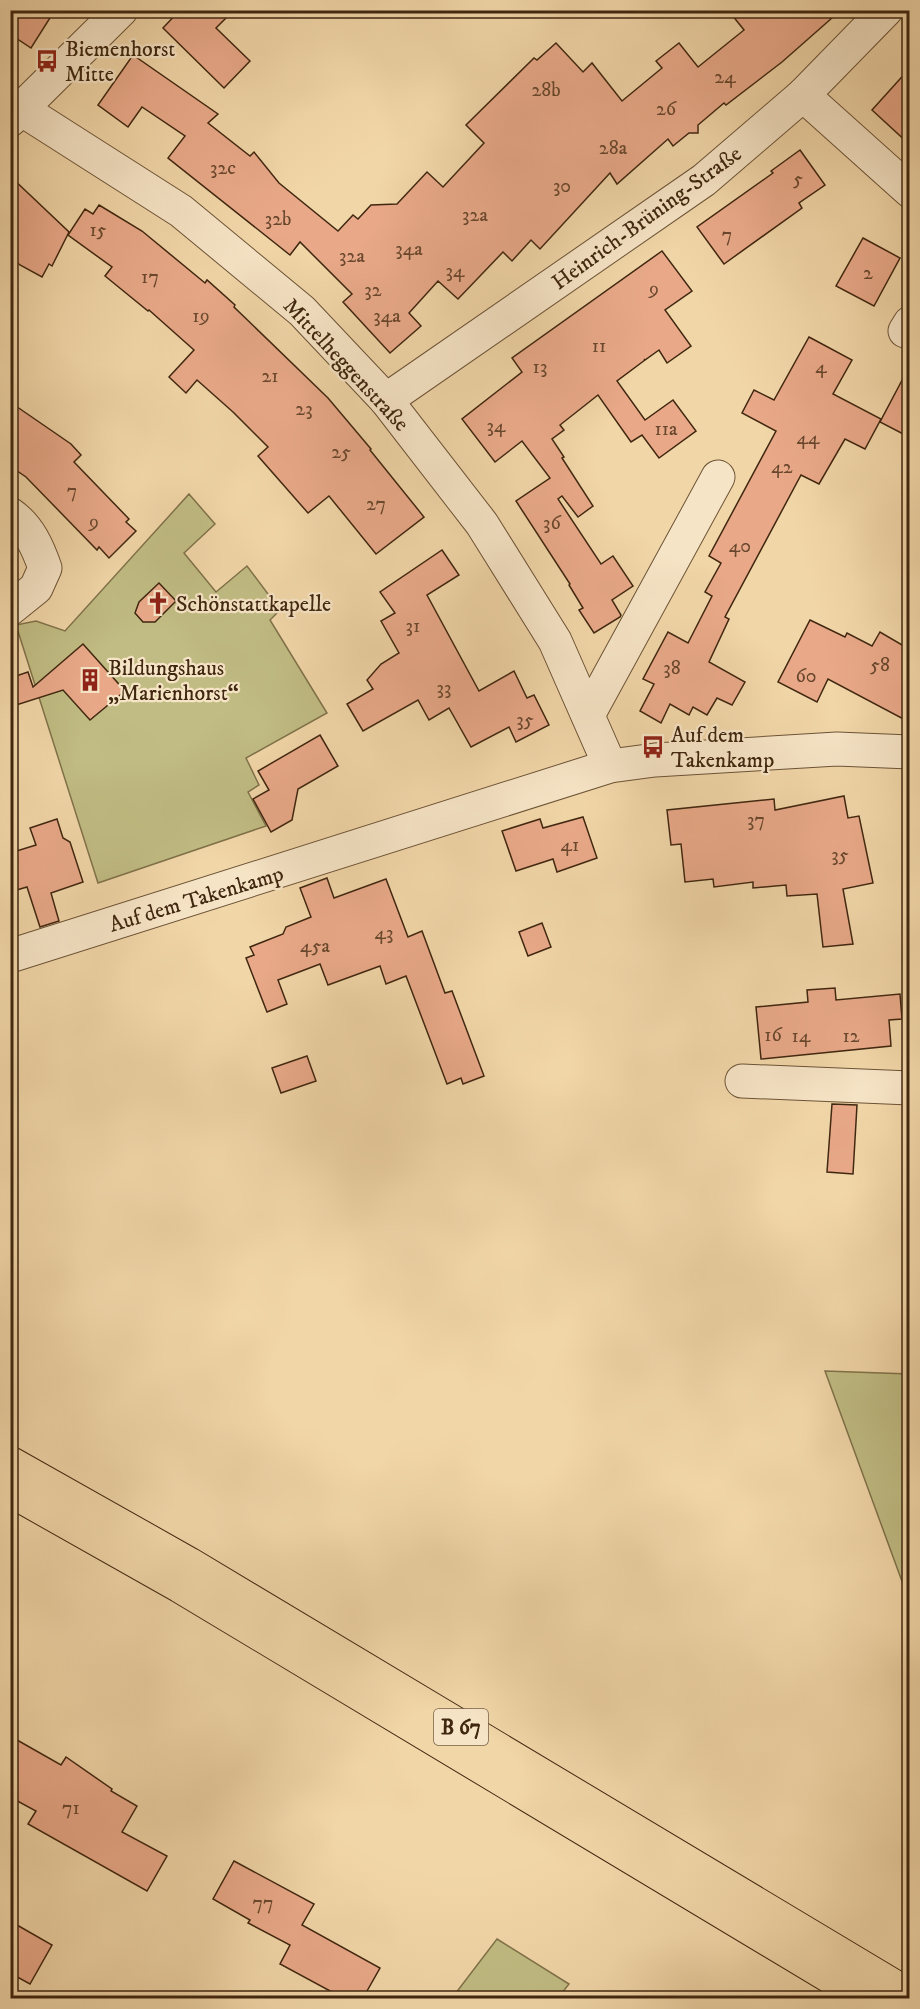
<svg xmlns="http://www.w3.org/2000/svg" width="920" height="2009" font-family="'IM FELL DW Pica',serif">
<style>
.green{fill:#c0bc83;stroke:#80724a;stroke-width:1.5}
.building{fill:#e9a989;stroke:#402710;stroke-width:1.5}
.lines{fill:none;stroke-linecap:round;stroke-linejoin:round}
.street-casing{stroke:#6c5336;stroke-width:35}
.highway-casing{stroke:#402710;stroke-width:35}
.street{stroke:#f6e4c6;stroke-width:33}
.highway{stroke:#f1d6a8;stroke-width:33}
.labels{text-anchor:middle;stroke-width:4.5;stroke-linejoin:round;paint-order:stroke}
.number-label{font-size:20px;fill:#6a482e}
.shield{fill:#f6e4c6;stroke:#776047;stroke-width:1.5}
.shield-label{font-size:21px;font-weight:bold;fill:#402710}
.poi-label{font-size:22px;fill:#402710;stroke:#f6e4c6;text-anchor:start}
.street-label{font-size:22px;fill:#402710;stroke:#f6e4c6}
</style>
<rect width="100%" height="100%" fill="#f1d6a8"/>
<filter id="stains"><feTurbulence type="fractalNoise" baseFrequency=".00333" numOctaves="4"/><feColorMatrix values="0 0 0 0 .2 0 0 0 0 .09 0 0 0 0 .02 0 0 0 .5 -.17"/></filter>
<radialGradient id="worn" r=".72"><stop offset=".6" stop-color="#630" stop-opacity="0"/><stop offset="1" stop-color="#630" stop-opacity=".3"/></radialGradient>
<g class="green">
<path d="M 189,494 L 215,524 L 184,553 L 216,592 L 247,566 L 280,610 L 270,620 L 327,713 L 246,758 L 259,785 L 248,792 L 266,826 L 98,883 L 16,625 L 36,621 L 65,631 Z"/>
<path d="M 825,1371 L 909,1374 L 909,1602 L 907,1595 Z"/>
<path d="M 497,1939 L 569,1984 L 558,1998 L 452,1998 Z"/>
</g>
<g class="building">
<path d="M 10,10 L 55,10 L 31,48 L 10,34 Z"/>
<path d="M 180,10 L 234,10 L 216,28 L 250,61 L 224,88 L 163,28 Z"/>
<path d="M 728,10 L 841,10 L 782,62 L 726,105 L 724,103 L 698,125 L 698,133 L 689,133 L 673,146 L 668,139 L 617,184 L 610,173 L 540,249 L 531,240 L 512,261 L 503,252 L 458,299 L 438,281 L 409,313 L 421,326 L 390,353 L 343,302 L 352,294 L 300,242 L 290,255 L 168,158 L 185,136 L 142,107 L 128,127 L 98,105 L 133,55 L 218,114 L 208,123 L 250,156 L 254,152 L 279,183 L 338,231 L 353,215 L 358,219 L 371,205 L 397,204 L 427,172 L 443,187 L 484,143 L 466,125 L 534,58 L 537,60 L 556,43 L 583,72 L 592,63 L 622,101 L 662,68 L 656,61 L 679,43 L 698,67 L 744,30 Z"/>
<path d="M 909,69 L 909,144 L 872,110 Z"/>
<path d="M 800,150 L 825,185 L 799,203 L 802,208 L 724,264 L 697,227 L 773,173 L 771,171 Z"/>
<path d="M 10,176 L 69,232 L 52,266 L 49,264 L 42,277 L 20,265 L 10,256 Z"/>
<path d="M 99,205 L 142,231 L 205,283 L 207,280 L 235,305 L 234,307 L 328,398 L 371,449 L 370,450 L 424,517 L 376,554 L 329,496 L 308,513 L 258,456 L 268,447 L 233,412 L 197,380 L 186,393 L 169,377 L 194,350 L 149,310 L 148,311 L 105,276 L 112,267 L 68,235 L 85,209 L 93,214 Z"/>
<path d="M 863,238 L 900,258 L 874,306 L 836,286 Z"/>
<path d="M 662,251 L 692,291 L 665,310 L 691,346 L 667,363 L 659,350 L 645,360 L 644,359 L 645,360 L 617,381 L 645,420 L 673,400 L 696,431 L 659,458 L 642,435 L 631,442 L 598,395 L 560,425 L 564,430 L 552,439 L 564,457 L 562,458 L 593,506 L 578,517 L 562,496 L 558,499 L 601,564 L 613,556 L 633,586 L 612,600 L 621,615 L 620,617 L 594,633 L 579,610 L 583,608 L 569,585 L 570,584 L 516,501 L 550,478 L 522,441 L 495,462 L 462,419 L 522,372 L 512,358 Z"/>
<path d="M 809,337 L 852,360 L 833,394 L 881,419 L 865,449 L 845,439 L 819,484 L 801,475 L 725,617 L 729,619 L 709,662 L 745,682 L 732,705 L 717,698 L 707,715 L 693,707 L 689,715 L 670,704 L 661,723 L 640,711 L 654,684 L 643,679 L 668,632 L 688,643 L 712,596 L 705,592 L 721,563 L 709,556 L 776,431 L 742,413 L 754,390 L 774,400 Z"/>
<path d="M 909,367 L 909,437 L 880,422 Z"/>
<path d="M 10,402 L 71,444 L 81,455 L 74,462 L 129,519 L 126,522 L 136,531 L 109,558 L 99,547 L 97,550 L 26,477 L 10,466 Z"/>
<path d="M 442,550 L 459,575 L 427,595 L 479,691 L 514,671 L 527,698 L 534,695 L 549,725 L 516,742 L 509,727 L 471,747 L 449,708 L 429,720 L 418,700 L 363,731 L 347,704 L 373,689 L 367,680 L 381,664 L 399,653 L 381,621 L 395,613 L 380,592 Z"/>
<path d="M 159,583 L 176,601 L 155,622 L 143,622 L 135,613 L 139,602 Z"/>
<path d="M 810,620 L 845,637 L 847,633 L 872,646 L 880,632 L 909,649 L 909,722 L 828,679 L 817,702 L 778,682 Z"/>
<path d="M 83,644 L 125,691 L 90,720 L 63,690 L 10,707 L 10,678 L 28,672 L 33,687 Z"/>
<path d="M 320,735 L 338,766 L 298,789 L 292,820 L 271,832 L 253,799 L 269,790 L 258,771 Z"/>
<path d="M 844,796 L 848,818 L 859,816 L 873,883 L 843,889 L 853,944 L 823,947 L 817,894 L 787,896 L 786,885 L 753,888 L 753,882 L 714,887 L 713,879 L 685,882 L 681,844 L 671,845 L 667,810 L 774,799 L 775,810 Z"/>
<path d="M 583,817 L 597,858 L 557,872 L 553,859 L 516,871 L 502,831 L 540,819 L 543,828 Z"/>
<path d="M 57,819 L 63,838 L 70,842 L 83,882 L 51,893 L 59,921 L 40,927 L 27,887 L 10,892 L 10,853 L 36,845 L 30,828 Z"/>
<path d="M 327,878 L 334,898 L 386,879 L 408,937 L 422,931 L 445,993 L 452,991 L 484,1076 L 463,1084 L 461,1078 L 447,1084 L 406,976 L 386,984 L 380,966 L 328,985 L 320,964 L 278,980 L 287,1004 L 267,1012 L 246,958 L 254,955 L 250,947 L 283,934 L 286,927 L 311,917 L 300,888 Z"/>
<path d="M 542,923 L 551,947 L 528,956 L 519,932 Z"/>
<path d="M 835,988 L 836,1000 L 900,994 L 902,1019 L 889,1020 L 891,1046 L 761,1059 L 756,1007 L 808,1002 L 807,990 Z"/>
<path d="M 307,1056 L 316,1081 L 281,1093 L 272,1068 Z"/>
<path d="M 832,1104 L 857,1105 L 853,1174 L 827,1172 Z"/>
<path d="M 10,1736 L 61,1765 L 66,1757 L 112,1789 L 111,1791 L 137,1806 L 122,1832 L 167,1856 L 147,1891 L 28,1824 L 36,1811 L 10,1797 Z"/>
<path d="M 234,1861 L 314,1904 L 302,1925 L 380,1968 L 363,1998 L 343,1998 L 280,1964 L 290,1945 L 248,1923 L 250,1920 L 213,1899 Z"/>
<path d="M 10,1921 L 52,1945 L 30,1984 L 10,1973 Z"/>
</g>
<g class="lines">
<g class="street-casing">
<g id="street">
<path d="M 803,95 L 910,191"/>
<path d="M 10,102 L 181,211 L 302,311 L 386,400 L 482,524 L 555,641 L 610,766"/>
<path d="M 10,120 L 121,10"/>
<path d="M 905,331 L 910,323"/>
<path d="M 386,400 L 704,180 L 803,95 L 886,10"/>
<path d="M 10,514 C 29,527 38,548 45,568 L 36,588 L 10,609"/>
<path d="M 588,715 L 718,477"/>
<path d="M 10,956 L 610,766 L 655,760 L 837,749 L 910,752"/>
<path d="M 742,1081 L 910,1088"/>
</g>
</g>
<g class="highway-casing">
<g id="highway">
<path d="M 10,1463 L 189,1564 L 910,1996"/>
<path d="M 10,1490 L 180,1586 L 866,1998"/>
</g>
</g>
<use href="#street" class="street"/>
<use href="#highway" class="highway"/>
</g>
<defs>
<g id="bus-bare" transform="scale(1.8)"><path d="M-5-6H5V4H4V6H2V4H-2V6H-4V4H-5ZM-3.5-4V0h7V-4ZM-3.5 1.2v1.5H-2V1.2ZM2 1.2v1.5H3.5V1.2Z" fill="#8f2418" stroke="#f6e4c6" stroke-width="2.5" paint-order="stroke"/></g>
<g id="church-bare" transform="scale(1.8)"><path d="M-1.2-6h2.4v3.5h3.3v2.4h-3.3V6h-2.4V-.1h-3.3v-2.4h3.3Z" fill="#8f2418" stroke="#f6e4c6" stroke-width="2.5" paint-order="stroke"/></g>
<g id="building-bare" transform="scale(1.8)"><path d="M-4-6H4V6H1V3H-1V6H-4ZM-2.5-4.3h1.7v1.8h-1.7ZM.8-4.3h1.7v1.8H.8ZM-2.5-1h1.7V.8h-1.7ZM.8-1h1.7V.8H.8Z" fill="#8f2418" stroke="#f6e4c6" stroke-width="2.5" paint-order="stroke"/></g>
</defs>
<g fill-rule="evenodd">
<use href="#bus-bare" x="47" y="61"/>
<use href="#church-bare" x="158" y="603"/>
<use href="#building-bare" x="90" y="680"/>
<use href="#bus-bare" x="653" y="747"/>
</g>
<g class="labels">
<g class="number-label">
<text x="725" y="83">24</text>
<text x="546" y="96">28b</text>
<text x="666" y="115">26</text>
<text x="613" y="154">28a</text>
<text x="223" y="174">32c</text>
<text x="798" y="185">5</text>
<text x="562" y="192">30</text>
<text x="475" y="221">32a</text>
<text x="278" y="225">32b</text>
<text x="98" y="236">15</text>
<text x="727" y="241">7</text>
<text x="409" y="255">34a</text>
<text x="352" y="262">32a</text>
<text x="455" y="277">34</text>
<text x="868" y="279">2</text>
<text x="150" y="283">17</text>
<text x="654" y="295">9</text>
<text x="373" y="296">32</text>
<text x="201" y="322">19</text>
<text x="387" y="322">34a</text>
<text x="599" y="352">11</text>
<text x="540" y="373">13</text>
<text x="821" y="373">4</text>
<text x="270" y="382">21</text>
<text x="304" y="415">23</text>
<text x="496" y="432">34</text>
<text x="666" y="435">11a</text>
<text x="808" y="444">44</text>
<text x="341" y="458">25</text>
<text x="782" y="473">42</text>
<text x="72" y="497">7</text>
<text x="376" y="510">27</text>
<text x="94" y="528">9</text>
<text x="552" y="529">36</text>
<text x="740" y="552">40</text>
<text x="413" y="632">31</text>
<text x="880" y="671">58</text>
<text x="672" y="674">38</text>
<text x="806" y="682">60</text>
<text x="444" y="694">33</text>
<text x="525" y="726">35</text>
<text x="756" y="826">37</text>
<text x="570" y="851">41</text>
<text x="840" y="861">35</text>
<text x="384" y="939">43</text>
<text x="315" y="952">45a</text>
<text x="773" y="1041">16</text>
<text x="801" y="1042">14</text>
<text x="851" y="1042">12</text>
<text x="71" y="1814">71</text>
<text x="263" y="1909">77</text>
</g>
<rect class="shield" x="434" y="1709" width="54" height="36" rx="4.5"/>
<g class="shield-label">
<text x="461" y="1734">B 67</text>
</g>
<g class="poi-label">
<text x="65" y="56">Biemenhorst<tspan x="65" dy="25">Mitte</tspan></text>
<text x="176" y="611">Schönstattkapelle</text>
<text x="108" y="675">Bildungshaus<tspan x="108" dy="25">„Marienhorst“</tspan></text>
<text x="671" y="742">Auf dem<tspan x="671" dy="25">Takenkamp</tspan></text>
</g>
<g class="street-label">
<text transform="translate(646 217) rotate(-36)" y="8">Heinrich-Brüning-Straße</text>
<text transform="translate(347 364) rotate(47)" y="8">Mittelheggenstraße</text>
<text transform="translate(196 898) rotate(-17)" y="8">Auf dem Takenkamp</text>
</g>
</g>
<rect width="920" height="2009" fill="none" stroke="#f1d6a8" stroke-width="36"/>
<rect x="12" y="12" width="896" height="1985" fill="none" stroke="#402710" stroke-width="3"/>
<rect x="18" y="18" width="884" height="1973" fill="none" stroke="#402710" stroke-width="1.5"/>
<rect width="100%" height="100%" filter="url(#stains)"/>
<rect width="100%" height="100%" fill="url(#worn)"/>
</svg>
